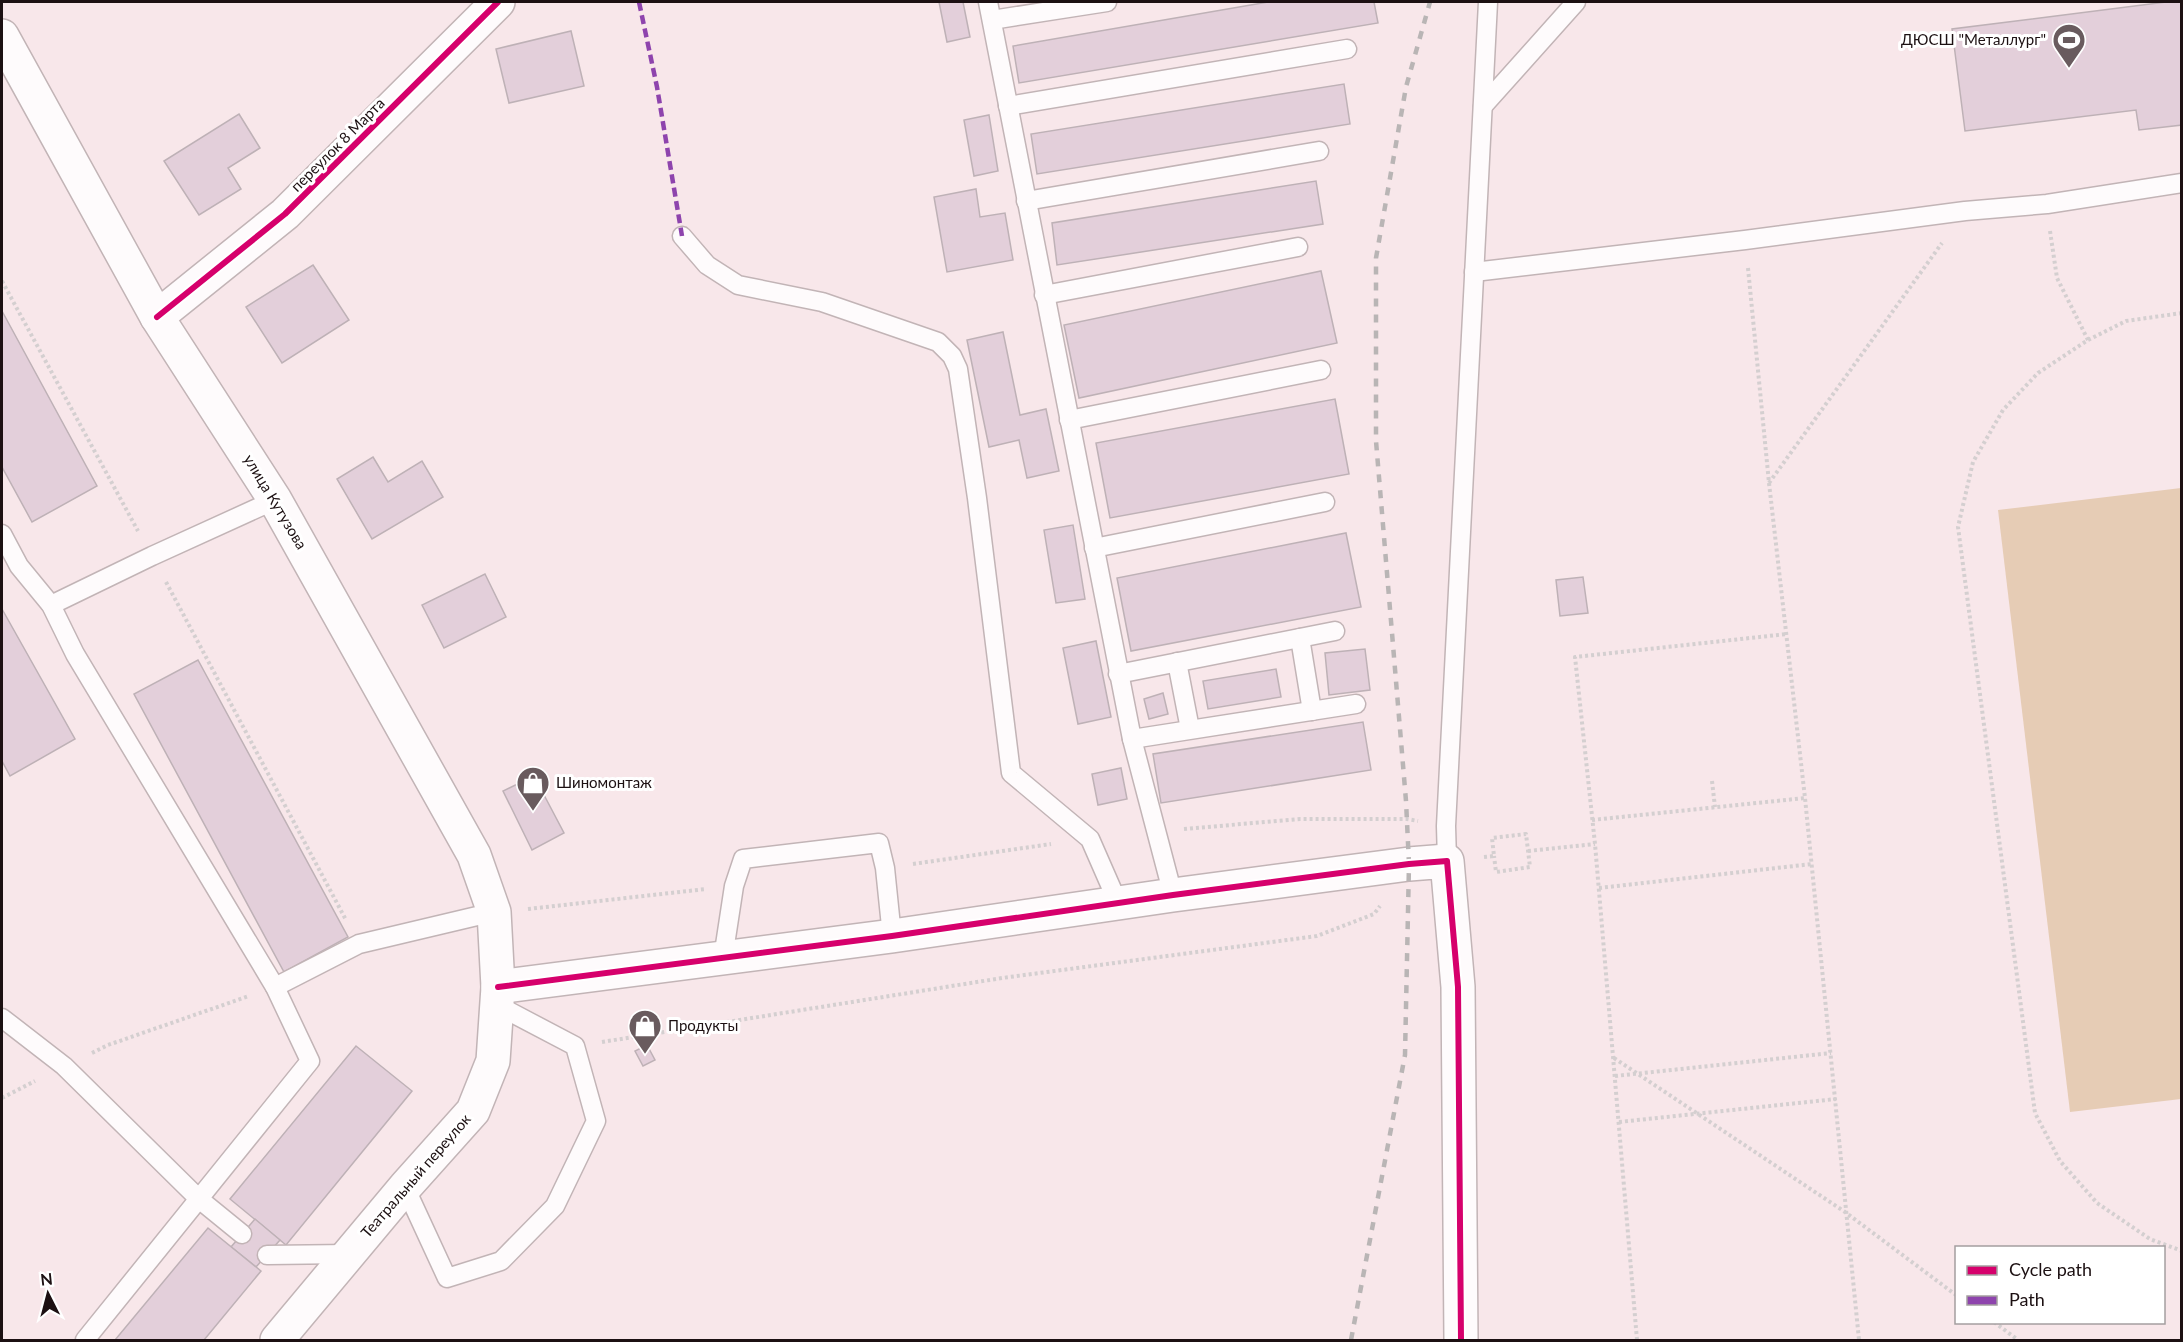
<svg xmlns="http://www.w3.org/2000/svg" width="2183" height="1342" font-family="Lato,sans-serif">
<style>
.green{fill:#e6ccb5}
.building{fill:#e3cfda;stroke:#beb1b6;stroke-width:1.5}
.lines{fill:none;stroke-linecap:round;stroke-linejoin:round}
.service-casing{stroke:#c2b4b6;stroke-width:21}
.minor-casing{stroke:#c2b4b6;stroke-width:36}
.secondary-casing{stroke:#c2b4b6;stroke-width:36}
.path{stroke:#d4cfd0;stroke-width:4;stroke-dasharray:3 3;stroke-linecap:butt}
.service{stroke:#fefbfc;stroke-width:18}
.minor{stroke:#fefbfc;stroke-width:33}
.secondary{stroke:#fefbfc;stroke-width:33}
.rail{stroke:#b9b5b5;stroke-width:4.5;stroke-dasharray:8 8;stroke-linecap:butt}
.quiet{stroke:#8e44ad;stroke-width:4.5;stroke-dasharray:9 4.5;stroke-linecap:butt}
.cycleway-casing{stroke:#fff;stroke-width:10}
.cycleway{stroke:#d6006c;stroke-width:6}
.labels{text-anchor:middle;stroke-width:6;stroke-linejoin:round;paint-order:stroke}
.poi-label{font-size:15px;fill:#1c1012;stroke:#fff;text-anchor:start}
.street-label{font-size:15px;fill:#1c1012;stroke:#fff}
</style>
<rect width="100%" height="100%" fill="#f8e7ea"/>
<path class="green" d="M 2181,488 L 2181,1099 L 2070,1112 L 1998,510 Z"/>
<g class="building">
<path d="M 939,2 L 963,2 L 970,37 L 947,42 Z"/>
<path d="M 1268,2 L 1374,2 L 1378,23 L 1019,83 L 1013,46 Z"/>
<path d="M 2166,2 L 2182,2 L 2182,125 L 2139,130 L 2136,110 L 1965,131 L 1952,29 Z"/>
<path d="M 571,31 L 584,86 L 509,103 L 496,49 Z"/>
<path d="M 1344,84 L 1350,124 L 1037,174 L 1031,134 Z"/>
<path d="M 239,114 L 260,148 L 228,168 L 241,189 L 199,215 L 164,161 Z"/>
<path d="M 989,115 L 998,171 L 974,176 L 964,120 Z"/>
<path d="M 1316,181 L 1323,224 L 1057,265 L 1052,223 Z"/>
<path d="M 976,189 L 980,217 L 1005,213 L 1013,260 L 947,272 L 934,197 Z"/>
<path d="M 313,265 L 349,320 L 282,363 L 246,307 Z"/>
<path d="M 1321,271 L 1337,343 L 1079,398 L 1064,325 Z"/>
<path d="M 2,311 L 97,486 L 32,522 L 2,467 Z"/>
<path d="M 1003,332 L 1020,415 L 1046,409 L 1059,471 L 1027,478 L 1019,440 L 989,447 L 967,340 Z"/>
<path d="M 1335,399 L 1349,474 L 1110,518 L 1096,443 Z"/>
<path d="M 373,457 L 388,482 L 422,461 L 443,497 L 372,539 L 337,479 Z"/>
<path d="M 1073,525 L 1085,599 L 1056,603 L 1044,530 Z"/>
<path d="M 1346,533 L 1361,607 L 1131,651 L 1117,578 Z"/>
<path d="M 485,574 L 506,617 L 444,648 L 422,605 Z"/>
<path d="M 1583,577 L 1588,613 L 1560,616 L 1556,580 Z"/>
<path d="M 2,609 L 75,739 L 10,776 L 2,761 Z"/>
<path d="M 1096,641 L 1111,717 L 1078,724 L 1063,648 Z"/>
<path d="M 1365,649 L 1370,690 L 1329,695 L 1325,653 Z"/>
<path d="M 198,660 L 348,937 L 284,972 L 134,694 Z"/>
<path d="M 1276,669 L 1281,697 L 1208,709 L 1203,681 Z"/>
<path d="M 1163,693 L 1168,714 L 1149,719 L 1144,699 Z"/>
<path d="M 1363,722 L 1371,770 L 1161,803 L 1153,754 Z"/>
<path d="M 1121,768 L 1127,799 L 1098,805 L 1092,774 Z"/>
<path d="M 534,776 L 564,833 L 532,850 L 503,791 Z"/>
<path d="M 647,1045 L 655,1060 L 643,1066 L 635,1051 Z"/>
<path d="M 356,1046 L 412,1091 L 286,1245 L 230,1199 Z"/>
<path d="M 255,1219 L 280,1240 L 256,1267 L 231,1247 Z"/>
<path d="M 208,1228 L 261,1271 L 204,1340 L 115,1340 Z"/>
</g>
<g class="lines">
<g class="service-casing">
<g id="service">
<path d="M 988,2 L 1132,739 L 1173,895"/>
<path d="M 992,20 L 1107,2"/>
<path d="M 1008,106 L 1347,49"/>
<path d="M 1483,106 L 1576,2"/>
<path d="M 1026,201 L 1319,151"/>
<path d="M 682,236 L 707,265 L 738,285 L 822,302 L 938,342 L 952,356 L 958,369 L 977,498 L 1011,773 L 1090,839 L 1118,903"/>
<path d="M 1474,272 L 1745,240 L 1965,211 L 2047,204 L 2182,183"/>
<path d="M 1044,295 L 1298,247"/>
<path d="M 1069,420 L 1321,370"/>
<path d="M 2,534 L 19,566 L 51,605 L 75,654 L 275,987 L 310,1061 L 85,1340"/>
<path d="M 1094,548 L 1325,502"/>
<path d="M 51,605 L 152,556 L 275,500"/>
<path d="M 1300,638 L 1312,711"/>
<path d="M 1177,662 L 1190,729"/>
<path d="M 1118,674 L 1335,631"/>
<path d="M 1132,739 L 1356,704"/>
<path d="M 1447,861 L 1446,826 L 1488,2"/>
<path d="M 723,958 L 734,886 L 743,859 L 879,843 L 885,868 L 892,936"/>
<path d="M 275,987 L 359,944 L 494,912"/>
<path d="M 2,1018 L 64,1066 L 199,1199 L 242,1234"/>
<path d="M 405,1187 L 447,1278 L 501,1261 L 555,1206 L 596,1121 L 575,1046 L 497,1005"/>
<path d="M 267,1255 L 349,1254"/>
</g>
</g>
<g class="minor-casing">
<g id="minor">
<path d="M 157,317 L 285,214 L 498,2"/>
<path d="M 498,987 L 892,936 L 1173,895 L 1409,864 L 1447,861 L 1458,987 L 1461,1340"/>
</g>
</g>
<g class="secondary-casing">
<path id="secondary" d="M 2,36 L 157,317 L 275,500 L 474,855 L 494,912 L 498,987 L 493,1061 L 473,1111 L 405,1187 L 277,1340"/>
</g>
<g class="path">
<path d="M 2050,231 L 2057,278 L 2088,340"/>
<path d="M 1748,268 L 1769,483 L 1805,798 L 1859,1340"/>
<path d="M 2,281 L 138,531"/>
<path d="M 2182,313 L 2126,321 L 2088,340 L 2038,373 L 2003,410 L 1973,462 L 1958,527 L 2035,1113 L 2060,1161 L 2097,1203 L 2150,1239 L 2182,1251"/>
<path d="M 1769,483 L 1942,243"/>
<path d="M 166,582 L 346,920"/>
<path d="M 1712,781 L 1715,807"/>
<path d="M 1592,820 L 1805,798"/>
<path d="M 1184,829 L 1300,819 L 1407,819 L 1418,821"/>
<path d="M 1528,851 L 1595,844"/>
<path d="M 1484,857 L 1494,856 L 1492,838 L 1526,834 L 1530,867 L 1496,872 L 1494,856"/>
<path d="M 913,864 L 1051,844"/>
<path d="M 1599,888 L 1812,864"/>
<path d="M 528,909 L 706,889"/>
<path d="M 602,1042 L 1002,978 L 1317,936 L 1374,914 L 1380,906"/>
<path d="M 92,1053 L 108,1045 L 249,996"/>
<path d="M 1614,1058 L 1845,1212 L 1956,1295"/>
<path d="M 1615,1076 L 1831,1053"/>
<path d="M 2,1098 L 35,1081"/>
<path d="M 1619,1122 L 1836,1099"/>
<path d="M 1994,1322 L 2018,1340"/>
<path d="M 1637,1340 L 1595,844 L 1575,657 L 1787,634"/>
</g>
<use href="#service" class="service"/>
<use href="#minor" class="minor"/>
<use href="#secondary" class="secondary"/>
<path class="rail" d="M 1351,1340 L 1405,1055 L 1409,864 L 1406,801 L 1376,441 L 1376,258 L 1406,87 L 1430,2"/>
<path class="quiet" d="M 639,2 L 657,87 L 682,236"/>
<g class="cycleway-casing">
<g id="cycleway">
<path d="M 157,317 L 285,214 L 498,2"/>
<path d="M 498,987 L 892,936 L 1173,895 L 1409,864 L 1447,861 L 1458,987 L 1461,1340"/>
</g>
</g>
<use href="#cycleway" class="cycleway"/>
</g>
<defs>
<g id="stadium-pin" transform="scale(1.725)"><path d="M0 17L-7.5 6A9.5 9.5 0 1 1 7.5 6Z" fill="#695b5e" stroke="#fff"/><path d="M0-5a6.5 5 0 1 0 0 10a6.5 5 0 1 0 0-10ZM-3.5-1.8h7v3.6h-7Z" fill="#fff"/></g>
<g id="shop-pin" transform="scale(1.725)"><path d="M0 17L-7.5 6A9.5 9.5 0 1 1 7.5 6Z" fill="#695b5e" stroke="#fff"/><path d="M-5-2.5h2.3a2.7 3.5 0 0 1 5.4 0H5L5.5 6h-11ZM-1.5-2.5h3a1.5 2.3 0 0 0-3 0Z" fill="#fff"/></g>
</defs>
<g fill-rule="evenodd">
<use href="#stadium-pin" x="2069" y="40"/>
<use href="#shop-pin" x="533" y="783"/>
<use href="#shop-pin" x="645" y="1026"/>
</g>
<g class="labels">
<g class="poi-label">
<text x="2046" y="45" text-anchor="end">ДЮСШ "Металлург"</text>
<text x="556" y="788">Шиномонтаж</text>
<text x="668" y="1031">Продукты</text>
</g>
<g class="street-label">
<text transform="translate(338 145) rotate(-45)" y="5">переулок 8 Марта</text>
<text transform="translate(275 502) rotate(59)" y="5">улица Кутузова</text>
<text transform="translate(416 1176) rotate(-49)" y="5">Театральный переулок</text>
</g>
</g>
<rect width="2183" height="1342" fill="none" stroke="#1c1012" stroke-width="6"/>
<rect x="1955" y="1246" width="210" height="78" fill="#ffffff" stroke="#a49fa0" stroke-width="1.5"/>
<rect x="1967" y="1266" width="30" height="9" fill="#d6006c" stroke="#a49fa0" stroke-width="1.5"/>
<text x="2009" y="1276" font-size="18" fill="#1c1012">Cycle path</text>
<rect x="1967" y="1296" width="30" height="9" fill="#8e44ad" stroke="#a49fa0" stroke-width="1.5"/>
<text x="2009" y="1306" font-size="18" fill="#1c1012">Path</text>
<g transform="translate(48 1294) rotate(354)" stroke="#ffffff" stroke-width="4.5" paint-order="stroke">
<path d="M0-4.5L10 22L0 15L-10 22Z" fill="#1c1012"/>
<text y="-9" font-size="16" font-weight="bold" text-anchor="middle" fill="#1c1012">N</text>
</g>
</svg>
